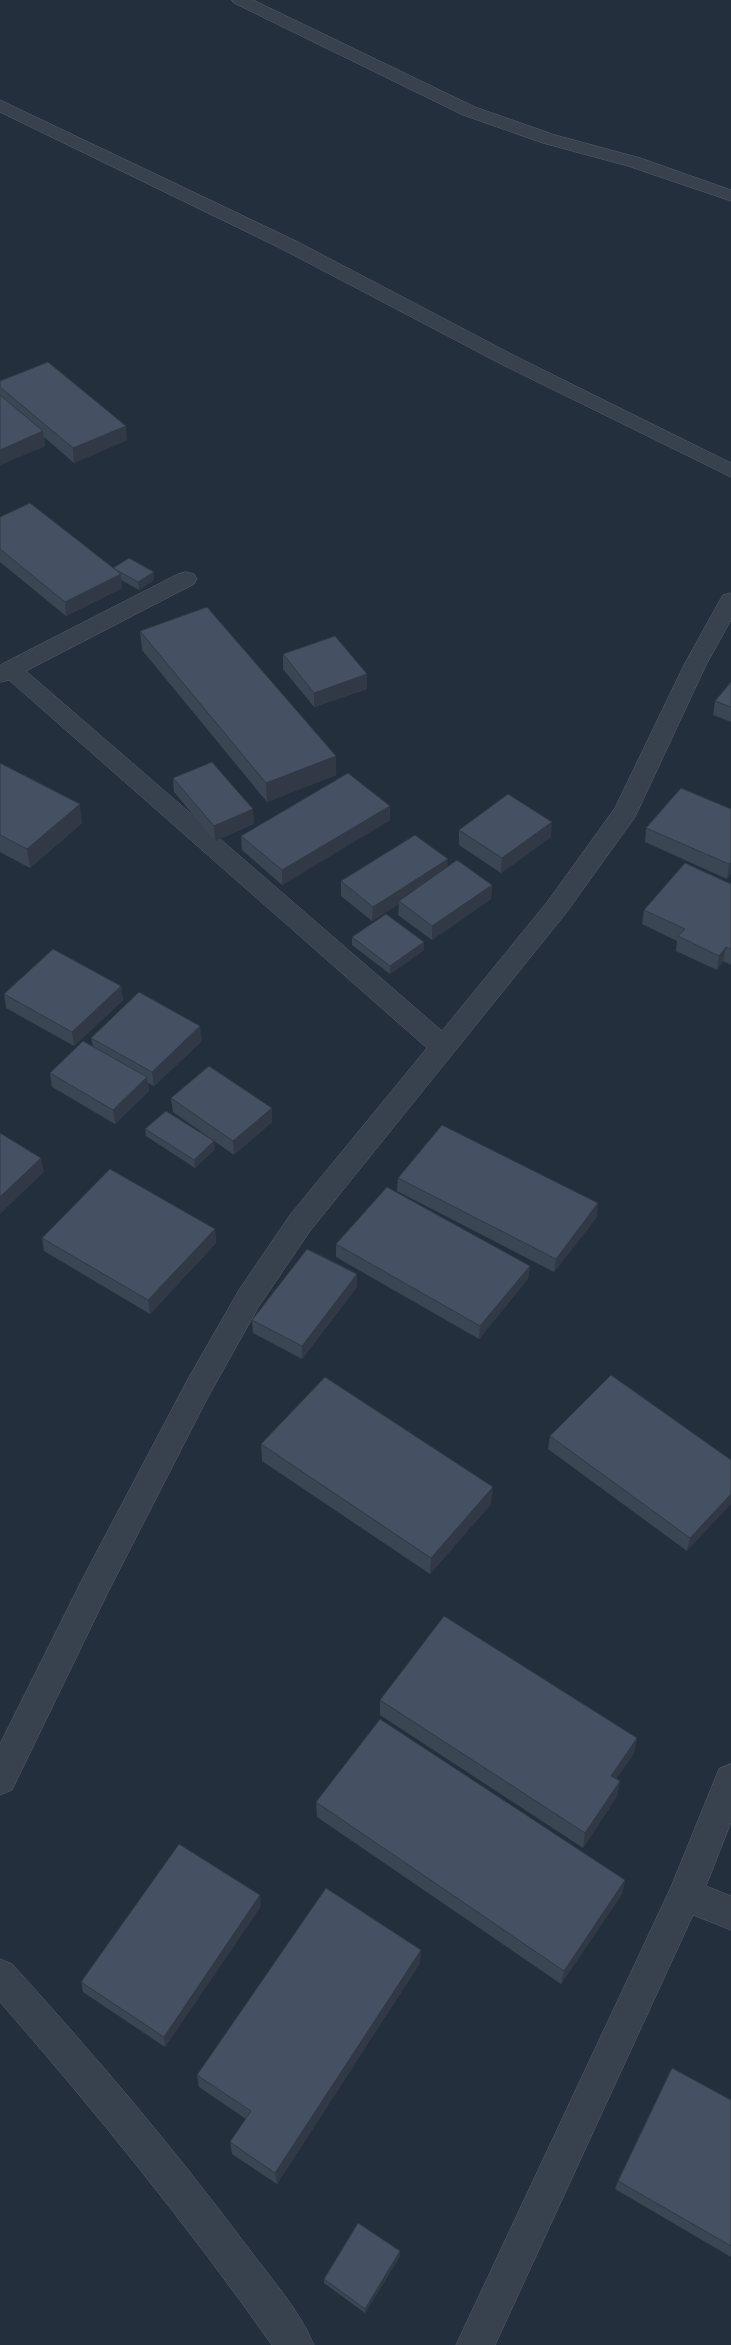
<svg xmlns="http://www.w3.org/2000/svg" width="731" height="2345" font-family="Overpass,sans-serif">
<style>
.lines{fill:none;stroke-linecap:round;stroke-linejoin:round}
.minor-casing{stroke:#565f6c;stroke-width:1}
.minor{fill:#38414e;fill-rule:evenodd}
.wall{fill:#3b4654}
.shaded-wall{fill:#303945}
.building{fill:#455162;stroke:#303945}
</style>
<rect width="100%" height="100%" fill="#242f3e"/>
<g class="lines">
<g class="minor-casing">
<g id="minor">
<path d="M 232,0 L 253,0 L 475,107 L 555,135 L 640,158 L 731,190 L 731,201 L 628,166 L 543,143 L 463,115 L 234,3 Z"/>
<path d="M 0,100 L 296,241 L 517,357 L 731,463 L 731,477 L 503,365 L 282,249 L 0,112 Z"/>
<path d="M 186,572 L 194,574 L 197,579 L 194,584 L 26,671 L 442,1031 L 548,901 L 615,808 L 684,665 L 720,600 L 723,595 L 731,593 L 731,620 L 706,665 L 635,817 L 566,913 L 310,1231 L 259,1306 L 208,1397 L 107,1594 L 12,1790 L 0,1795 L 0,1744 L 85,1574 L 188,1379 L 239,1290 L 290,1215 L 427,1048 L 9,680 L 0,682 L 0,666 L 2,664 L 178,574 Z"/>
<path d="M 731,1764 L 731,1822 L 706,1886 L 731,1896 L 731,1930 L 693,1915 L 495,2345 L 456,2345 L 671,1887 L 719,1769 Z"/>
<path d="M 0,1959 L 12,1964 C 94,2054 173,2147 246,2245 C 269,2276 299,2309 314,2345 L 272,2345 C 188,2226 96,2112 0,2002 Z"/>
</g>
</g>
<use href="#minor" class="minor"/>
</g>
<g class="wall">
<path d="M 0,381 L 127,440 L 74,463 L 44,437 L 45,446 L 0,465 Z"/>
<path d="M 0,517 L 114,568 L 154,580 L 139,590 L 121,580 L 122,588 L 66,616 L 0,562 Z"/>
<path d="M 140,631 L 336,756 L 336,775 L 267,802 L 142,650 Z"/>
<path d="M 283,654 L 367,689 L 314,707 L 283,669 Z"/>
<path d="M 731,682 L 731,722 L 713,715 L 715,701 Z"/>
<path d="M 0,763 L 82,823 L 30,868 L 0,852 Z"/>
<path d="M 173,778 L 254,824 L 215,841 L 174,792 Z"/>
<path d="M 390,806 L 390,820 L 282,885 L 242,850 L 241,836 Z"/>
<path d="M 731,809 L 731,873 L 727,879 L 645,842 L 646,828 Z"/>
<path d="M 459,830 L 551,837 L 501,873 L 459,845 Z"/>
<path d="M 447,867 L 492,885 L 491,899 L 432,940 L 398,915 L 399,904 L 372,921 L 341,896 L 341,881 Z"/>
<path d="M 731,883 L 731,965 L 723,961 L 717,970 L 676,951 L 677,941 L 642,924 L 644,910 Z"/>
<path d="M 352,937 L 424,950 L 390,974 L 352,945 Z"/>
<path d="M 121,986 L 123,1000 L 74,1046 L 6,1008 L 4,994 Z"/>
<path d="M 91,1038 L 202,1041 L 154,1086 L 148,1083 L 149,1091 L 115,1124 L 52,1087 L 50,1073 L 93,1046 Z"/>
<path d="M 171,1098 L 272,1122 L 234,1155 L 173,1112 Z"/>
<path d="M 145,1129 L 215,1149 L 195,1168 L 146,1136 Z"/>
<path d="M 398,1178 L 597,1217 L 554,1272 L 397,1191 Z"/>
<path d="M 215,1229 L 216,1243 L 150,1314 L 44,1251 L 42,1238 Z"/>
<path d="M 336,1244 L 530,1266 L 528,1279 L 479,1339 L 336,1257 Z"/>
<path d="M 357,1274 L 357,1287 L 302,1359 L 253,1333 L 252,1320 Z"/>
<path d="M 550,1436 L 731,1460 L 687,1551 L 548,1449 Z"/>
<path d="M 261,1444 L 491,1504 L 430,1574 L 262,1461 Z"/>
<path d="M 380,1700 L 637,1738 L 634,1753 L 616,1779 L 620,1781 L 617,1796 L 583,1848 L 380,1715 Z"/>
<path d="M 316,1802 L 625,1880 L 622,1894 L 561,1984 L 317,1817 Z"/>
<path d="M 261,1906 L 165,2047 L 83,1992 L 81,1982 Z"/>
<path d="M 420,1963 L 277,2184 L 232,2154 L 230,2142 L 246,2119 L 199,2087 L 197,2075 Z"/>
<path d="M 731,2100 L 731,2257 L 615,2189 L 618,2181 Z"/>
<path d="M 400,2256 L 365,2313 L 324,2283 L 324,2279 Z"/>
</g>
<g class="shaded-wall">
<path d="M 126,426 L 127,440 L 74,463 L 73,448 Z"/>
<path d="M 43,431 L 45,446 L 0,465 L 0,450 Z"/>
<path d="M 154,572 L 154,580 L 139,590 L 138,582 Z"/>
<path d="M 121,574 L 122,588 L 66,616 L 65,602 Z"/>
<path d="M 367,674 L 367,689 L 314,707 L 314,693 Z"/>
<path d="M 336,756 L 336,775 L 267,802 L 266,783 Z"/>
<path d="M 80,804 L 82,823 L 30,868 L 27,849 Z"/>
<path d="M 390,806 L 390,820 L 282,885 L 282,870 Z"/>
<path d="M 253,809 L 254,824 L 215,841 L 214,826 Z"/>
<path d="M 552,822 L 551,837 L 501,873 L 502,858 Z"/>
<path d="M 448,859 L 447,873 L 399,901 L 399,904 L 372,921 L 373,907 Z"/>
<path d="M 731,862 L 731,873 L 727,879 L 729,864 Z"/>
<path d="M 492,885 L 491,899 L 432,940 L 432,926 Z"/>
<path d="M 424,942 L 424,950 L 390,974 L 390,966 Z"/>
<path d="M 726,947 L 723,961 L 717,970 L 719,956 Z"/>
<path d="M 121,986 L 123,1000 L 74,1046 L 72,1032 Z"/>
<path d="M 200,1026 L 202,1041 L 154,1086 L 152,1072 Z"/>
<path d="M 147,1077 L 149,1091 L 115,1124 L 113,1110 Z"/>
<path d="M 272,1108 L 272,1122 L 234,1155 L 233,1141 Z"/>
<path d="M 214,1141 L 215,1149 L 195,1168 L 194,1160 Z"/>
<path d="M 41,1158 L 44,1172 L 0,1214 L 0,1197 Z"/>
<path d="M 598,1203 L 597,1217 L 554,1272 L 556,1259 Z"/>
<path d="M 215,1229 L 216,1243 L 150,1314 L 148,1300 Z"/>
<path d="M 530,1266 L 528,1279 L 479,1339 L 480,1326 Z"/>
<path d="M 357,1274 L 357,1287 L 302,1359 L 302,1346 Z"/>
<path d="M 493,1487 L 491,1504 L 430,1574 L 431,1558 Z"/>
<path d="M 731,1494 L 731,1504 L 687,1551 L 690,1538 Z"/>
<path d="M 637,1738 L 634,1753 L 608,1791 L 611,1776 Z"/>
<path d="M 620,1781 L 617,1796 L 583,1848 L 585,1833 Z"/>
<path d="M 625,1880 L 622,1894 L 561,1984 L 564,1971 Z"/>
<path d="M 260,1895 L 261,1906 L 165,2047 L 164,2037 Z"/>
<path d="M 421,1950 L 420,1963 L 277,2184 L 275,2173 Z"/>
<path d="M 400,2251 L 400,2256 L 365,2313 L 365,2309 Z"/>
</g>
<g class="building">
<path d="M 48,362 L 126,426 L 73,448 L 0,387 L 0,381 Z"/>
<path d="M 0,395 L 43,431 L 0,450 Z"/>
<path d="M 30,503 L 121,574 L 65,602 L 0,549 L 0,517 Z"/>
<path d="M 129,558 L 154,572 L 138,582 L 113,568 Z"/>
<path d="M 207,607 L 336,756 L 266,783 L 140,631 Z"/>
<path d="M 335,636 L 367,674 L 314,693 L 283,654 Z"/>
<path d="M 731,682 L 731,707 L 715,701 Z"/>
<path d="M 212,762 L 253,809 L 214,826 L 173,778 Z"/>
<path d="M 0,763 L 80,804 L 27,849 L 0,835 Z"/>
<path d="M 348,773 L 390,806 L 282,870 L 241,836 Z"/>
<path d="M 681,788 L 731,809 L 731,862 L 729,864 L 646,828 Z"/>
<path d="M 508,794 L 552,822 L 502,858 L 459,830 Z"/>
<path d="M 415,835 L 448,859 L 373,907 L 341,881 Z"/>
<path d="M 457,860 L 492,885 L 432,926 L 399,901 Z"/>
<path d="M 685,863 L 731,884 L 731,949 L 726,947 L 719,956 L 678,936 L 685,929 L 644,910 Z"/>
<path d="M 386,914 L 424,942 L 390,966 L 352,937 Z"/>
<path d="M 53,949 L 121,986 L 72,1032 L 4,994 Z"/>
<path d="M 139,992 L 200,1026 L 152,1072 L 91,1038 Z"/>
<path d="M 83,1041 L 147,1077 L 113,1110 L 50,1073 Z"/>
<path d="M 209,1066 L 272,1108 L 233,1141 L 171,1098 Z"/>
<path d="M 166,1111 L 214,1141 L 194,1160 L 145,1129 Z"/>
<path d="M 442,1125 L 598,1203 L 556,1259 L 398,1178 Z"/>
<path d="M 0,1133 L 41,1158 L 0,1197 Z"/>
<path d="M 110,1169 L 215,1229 L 148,1300 L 42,1238 Z"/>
<path d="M 387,1187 L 530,1266 L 480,1326 L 336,1244 Z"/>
<path d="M 307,1249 L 357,1274 L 302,1346 L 252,1320 Z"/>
<path d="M 611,1375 L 731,1460 L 731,1494 L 690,1538 L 550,1436 Z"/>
<path d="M 325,1377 L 493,1487 L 431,1558 L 261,1444 Z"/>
<path d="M 444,1616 L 637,1738 L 611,1776 L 620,1781 L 585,1833 L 380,1700 Z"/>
<path d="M 380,1719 L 625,1880 L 564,1971 L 316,1802 Z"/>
<path d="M 179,1844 L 260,1895 L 164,2037 L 81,1982 Z"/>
<path d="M 326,1888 L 421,1950 L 275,2173 L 230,2142 L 251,2111 L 197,2075 Z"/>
<path d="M 672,2068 L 731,2100 L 731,2246 L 618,2181 Z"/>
<path d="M 358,2223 L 400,2251 L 365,2309 L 324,2279 Z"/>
</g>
</svg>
